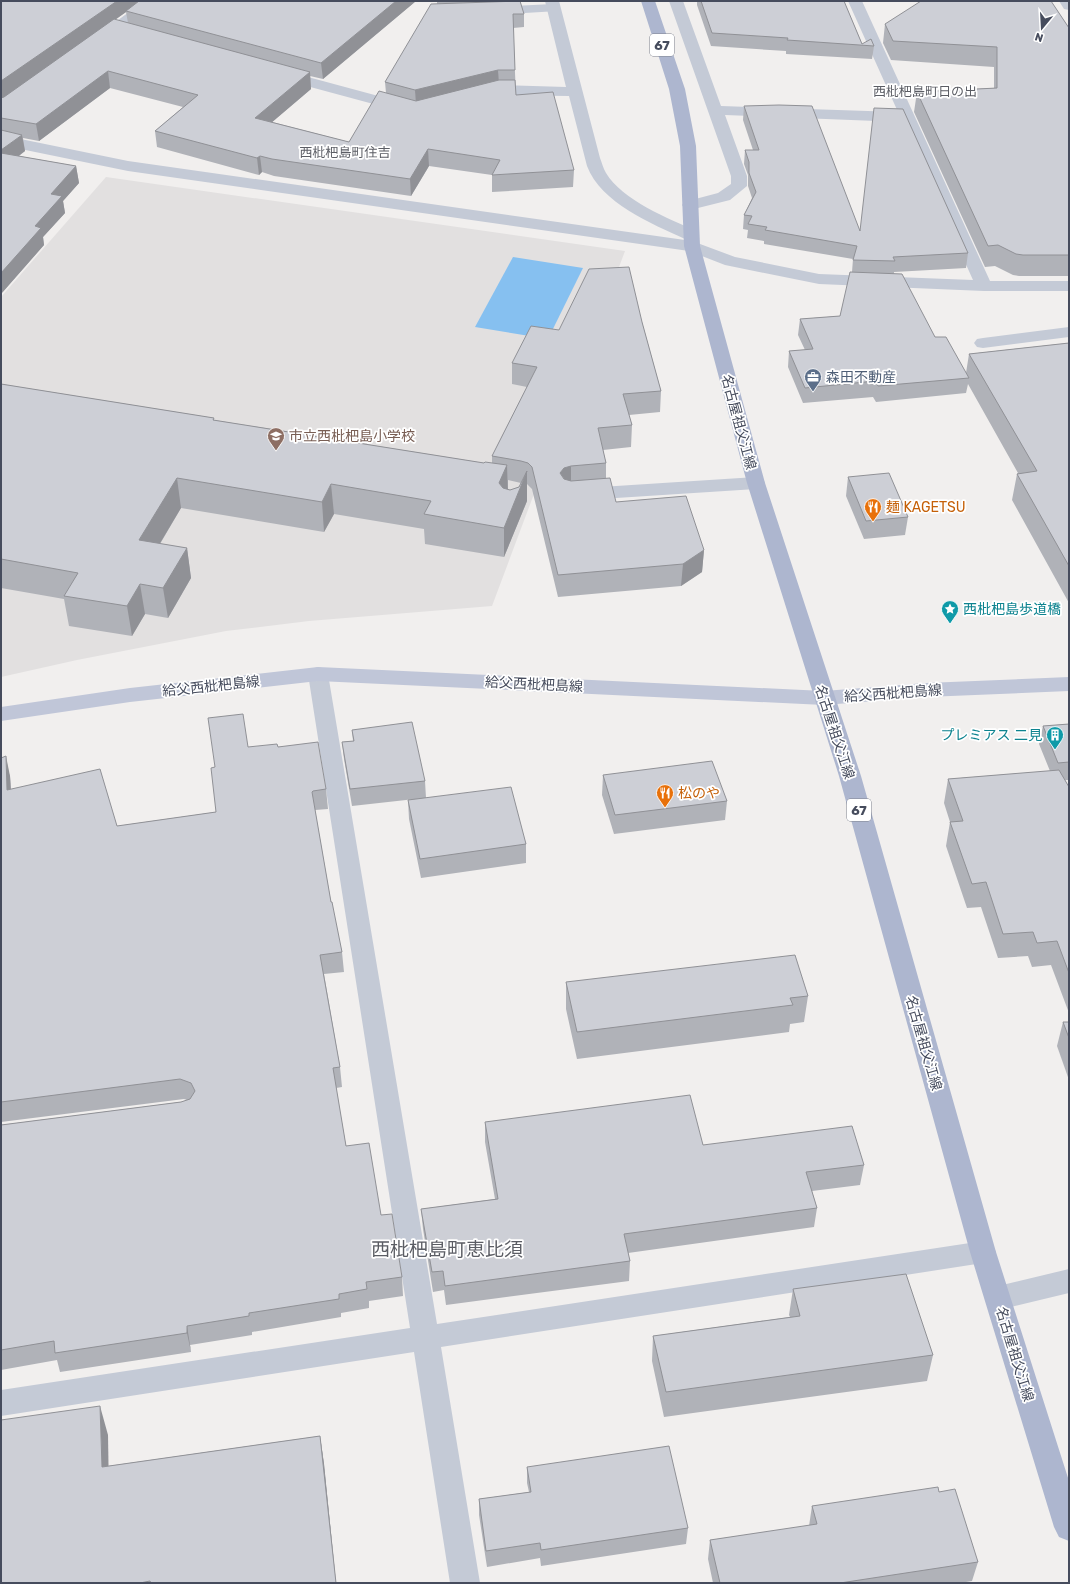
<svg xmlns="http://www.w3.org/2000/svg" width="1070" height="1584" font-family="Rubik,'Noto Sans JP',sans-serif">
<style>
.education{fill:#e2e0e0}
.water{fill:#86c0f0}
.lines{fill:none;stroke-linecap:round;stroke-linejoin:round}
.lane{fill:#c4cad6;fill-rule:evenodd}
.street{fill:#c4cad6;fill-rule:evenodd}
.secondary{fill:#c0c6d8;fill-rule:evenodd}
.primary{fill:#adb6cf;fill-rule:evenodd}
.wall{fill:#b0b2b8;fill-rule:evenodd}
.shaded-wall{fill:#909196}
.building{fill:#cdcfd6;stroke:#909196}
.labels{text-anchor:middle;stroke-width:3.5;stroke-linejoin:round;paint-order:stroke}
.shield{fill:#fff;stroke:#7e828e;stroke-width:1}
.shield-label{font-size:13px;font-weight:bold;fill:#464c5d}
.far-quarter-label{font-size:13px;fill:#5b5d64;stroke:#fff}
.service-label{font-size:14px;fill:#4e5e75;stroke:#fff;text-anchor:start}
.street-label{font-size:14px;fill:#464c5d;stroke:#fff}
.education-label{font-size:14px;fill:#785e54;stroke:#fff;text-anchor:start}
.food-label{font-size:14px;fill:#c56008;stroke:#fff;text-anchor:start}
.culture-label{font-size:14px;fill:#0d838f;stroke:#fff;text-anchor:start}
.near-quarter-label{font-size:19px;fill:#5b5d64;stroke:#fff}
</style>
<rect width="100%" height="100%" fill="#f1efee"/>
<path class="education" d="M 106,177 L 625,251 L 492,606 L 309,621 L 226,631 L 77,660 L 1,677 L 1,297 Z"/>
<path class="water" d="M 513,257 L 583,268 L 548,339 L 475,327 Z"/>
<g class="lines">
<g class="lane">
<path d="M 553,4 L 558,5 L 560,8 L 558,11 L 493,15 L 488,14 L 486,11 L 488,8 L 493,7 Z"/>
<path d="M 1069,327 L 1069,337 L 983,348 L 977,347 L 974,343 L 977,339 L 983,338 Z"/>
<path d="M 756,477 L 763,479 L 765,483 L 763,487 L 756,489 L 585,500 L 578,498 L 575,494 L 578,490 L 585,488 Z"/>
</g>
<g class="street">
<path d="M 144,1 L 160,1 L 105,43 L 100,44 L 95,43 L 93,40 L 95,37 Z"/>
<path d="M 545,1 L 559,1 L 600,158 C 602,163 603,168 606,173 C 622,200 669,219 697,231 L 699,235 L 697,239 L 691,240 L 685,239 C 652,224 601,203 587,166 L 569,96 L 499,95 L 487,98 L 482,96 L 479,93 L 482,90 L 499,85 L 566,87 Z"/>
<path d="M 669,1 L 683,1 L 721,106 L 898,112 L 848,1 L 862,1 L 990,281 L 1069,281 L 1069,291 L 984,291 L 819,284 L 725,265 L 689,251 L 128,171 L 1,145 L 1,135 L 128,161 L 692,241 L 735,257 L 819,274 L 973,280 L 902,122 L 725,115 L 747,176 L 747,186 L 730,200 L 690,210 L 684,208 L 682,205 L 684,202 L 718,193 L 731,184 L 731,176 Z"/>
<path d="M 1059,1 L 1069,1 L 1069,10 L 1064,9 Z"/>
<path d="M 282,70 L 408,104 L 411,107 L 408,110 L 403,112 L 277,78 L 274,75 L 277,72 Z"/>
<path d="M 318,667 L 325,669 L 328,674 L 437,1324 L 983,1241 L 992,1244 L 996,1252 L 992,1260 L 983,1263 L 441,1347 L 480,1583 L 450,1583 L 414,1352 L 1,1416 L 1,1390 L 410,1328 L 308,674 L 311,669 Z"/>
<path d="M 1069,1269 L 1069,1293 L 998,1310 L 988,1306 L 985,1298 L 988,1290 L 998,1286 Z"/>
</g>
<path class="secondary" d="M 318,667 L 824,691 L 926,683 L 1069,677 L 1069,691 L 926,697 L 824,705 L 318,681 L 130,702 L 1,721 L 1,707 L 130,688 Z"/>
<path class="primary" d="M 641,1 L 655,1 L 685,89 L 696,146 L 700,246 L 765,483 L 861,776 L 996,1252 L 1069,1481 L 1069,1541 L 1059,1537 L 1054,1527 L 970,1252 L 839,776 L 747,483 L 684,246 L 680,146 L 669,89 Z"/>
</g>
<g class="wall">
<path d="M 1,1 L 416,1 L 323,79 L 310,76 L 311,89 L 272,122 L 349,142 L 386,93 L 385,82 L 437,4 L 437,1 L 520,1 L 524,14 L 524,27 L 513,28 L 516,95 L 574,170 L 573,187 L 492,192 L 492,175 L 429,166 L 411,196 L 274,176 L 262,172 L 259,175 L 157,147 L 155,131 L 183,107 L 110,88 L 39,141 L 23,138 L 25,151 L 19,156 L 76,166 L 79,183 L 63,201 L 65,213 L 43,237 L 44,245 L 1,294 ZM 126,12 L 128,23 L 115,20 Z"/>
<path d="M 697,1 L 844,1 L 862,44 L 874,46 L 872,59 L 786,54 L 786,51 L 711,46 L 697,5 Z"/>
<path d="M 885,24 L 1069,28 L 1069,276 L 1019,276 L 1013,275 L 995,266 L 985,267 L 914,112 L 917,92 L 994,88 L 994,67 L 891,60 L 883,43 Z"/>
<path d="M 744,106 L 860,231 L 968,253 L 966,268 L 894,272 L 894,273 L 935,337 L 966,373 L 969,354 L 1069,343 L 1069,603 L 1012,500 L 1017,474 L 1018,473 L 968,384 L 966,393 L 876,402 L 873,397 L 803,403 L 788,367 L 789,351 L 805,350 L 798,335 L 800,319 L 840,316 L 852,272 L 853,259 L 764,244 L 764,241 L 747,238 L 748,230 L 743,229 L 744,215 L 752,198 L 748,186 L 748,175 L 744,164 L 745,150 L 753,150 L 743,120 Z"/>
<path d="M 642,322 L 661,391 L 660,412 L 629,415 L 632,425 L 631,447 L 603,450 L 606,463 L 606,478 L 616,502 L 704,550 L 702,572 L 681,586 L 558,597 L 532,489 L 527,484 L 527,501 L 504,557 L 425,544 L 424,529 L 334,514 L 324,532 L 181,508 L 160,544 L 187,548 L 191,578 L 168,618 L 145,614 L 132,636 L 69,626 L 64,599 L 1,588 L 1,384 L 214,418 L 214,420 L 484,463 L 492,463 L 492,456 L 527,387 L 512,384 L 512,363 L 559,330 ZM 508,480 L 521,483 L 519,487 L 510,490 L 508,489 Z"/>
<path d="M 848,477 L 908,517 L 905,535 L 864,539 L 846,496 Z"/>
<path d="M 1069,724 L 1069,780 L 1065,780 L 1069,787 L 1069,1013 L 1051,965 L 1032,967 L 1028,956 L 998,958 L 981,907 L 967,908 L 946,846 L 950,822 L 944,803 L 948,779 L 1050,771 L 1039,744 L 1043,726 Z"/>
<path d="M 352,730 L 425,781 L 426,798 L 526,844 L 526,863 L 421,878 L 409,819 L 408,800 L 415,799 L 352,806 L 344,759 L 342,742 L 353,741 Z"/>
<path d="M 248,747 L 278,747 L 326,789 L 328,809 L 315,810 L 331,902 L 342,952 L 344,972 L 324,974 L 340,1067 L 342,1087 L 336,1088 L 346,1146 L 381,1215 L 402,1277 L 403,1296 L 369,1301 L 369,1308 L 341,1313 L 341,1317 L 252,1332 L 252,1335 L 190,1345 L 191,1352 L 60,1372 L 57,1360 L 1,1370 L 1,1125 L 181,1102 L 187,1100 L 184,1099 L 1,1122 L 1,758 L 10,776 L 11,789 L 117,826 L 216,812 L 215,767 Z"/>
<path d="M 603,775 L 727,801 L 725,820 L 614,834 L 602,795 Z"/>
<path d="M 566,982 L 808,996 L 804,1022 L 790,1024 L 789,1032 L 577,1059 L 566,1009 Z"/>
<path d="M 1063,1022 L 1069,1022 L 1069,1080 L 1057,1046 Z"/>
<path d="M 485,1122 L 703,1145 L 864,1165 L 860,1185 L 812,1191 L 817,1208 L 814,1227 L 628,1253 L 630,1261 L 629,1281 L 446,1305 L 444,1290 L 433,1292 L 423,1229 L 421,1209 L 495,1199 L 485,1142 Z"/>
<path d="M 793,1289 L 933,1355 L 927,1381 L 664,1417 L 652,1361 L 653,1336 L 790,1317 L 789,1315 Z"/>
<path d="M 108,1435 L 108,1466 L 320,1436 L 324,1464 L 336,1583 L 1,1583 Z"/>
<path d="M 527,1467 L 688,1528 L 686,1544 L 541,1566 L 540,1558 L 487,1567 L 479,1515 L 479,1499 L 529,1492 L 527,1483 Z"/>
<path d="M 939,1492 L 978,1562 L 972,1581 L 960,1583 L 713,1583 L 708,1559 L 710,1540 L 809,1526 L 812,1506 Z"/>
</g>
<g class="shaded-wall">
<path d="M 117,1 L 142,1 L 126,11 L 126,12 L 1,100 L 1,81 Z"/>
<path d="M 396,1 L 416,1 L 323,79 L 321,63 Z"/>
<path d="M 498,70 L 499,84 L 416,104 L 415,90 Z"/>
<path d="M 108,71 L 110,88 L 39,141 L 36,124 Z"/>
<path d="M 310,72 L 311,89 L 257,135 L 255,118 Z"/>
<path d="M 22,135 L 25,151 L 1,169 L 1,150 Z"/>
<path d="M 428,149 L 429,166 L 411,196 L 410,179 Z"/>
<path d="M 260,156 L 262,172 L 259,175 L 257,158 Z"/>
<path d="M 76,166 L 79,183 L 63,201 L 65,213 L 43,237 L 44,245 L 1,294 L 1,273 L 35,226 L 51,194 Z"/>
<path d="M 507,465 L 508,495 L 499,483 Z"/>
<path d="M 571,466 L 571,488 L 560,473 L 564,468 Z"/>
<path d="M 527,471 L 527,501 L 504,557 L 504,528 Z"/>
<path d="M 177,478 L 181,508 L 144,570 L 139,540 Z"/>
<path d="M 331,484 L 334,514 L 324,532 L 322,502 Z"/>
<path d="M 187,548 L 191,578 L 168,618 L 163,588 Z"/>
<path d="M 704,550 L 702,572 L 681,586 L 683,564 Z"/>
<path d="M 140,584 L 145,614 L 132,636 L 127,606 Z"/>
<path d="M 6,756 L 10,776 L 12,810 L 7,790 Z"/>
<path d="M 187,1326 L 190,1345 L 191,1352 L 187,1333 Z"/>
<path d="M 100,1406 L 108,1435 L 109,1495 L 102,1467 Z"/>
<path d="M 320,1436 L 324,1464 L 336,1583 Z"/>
</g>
<g class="building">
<path d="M 1,1 L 117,1 L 1,81 Z"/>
<path d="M 139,1 L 396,1 L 321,63 L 126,11 Z"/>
<path d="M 520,1 L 524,14 L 513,14 L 515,70 L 498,70 L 415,90 L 385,82 L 431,4 Z"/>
<path d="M 701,1 L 844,1 L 862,44 L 871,39 L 874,46 L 787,40 L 788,38 L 712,33 Z"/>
<path d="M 921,1 L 1051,1 L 1069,28 L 1069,255 L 1023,255 L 1016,254 L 998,245 L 988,246 L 917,92 L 997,88 L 997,47 L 893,41 L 885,24 Z"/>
<path d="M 114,19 L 310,72 L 255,118 L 349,142 L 379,91 L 416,101 L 499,80 L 515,80 L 516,95 L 553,92 L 574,170 L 492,175 L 500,160 L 428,149 L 410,179 L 272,159 L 260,156 L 257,158 L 155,131 L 198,95 L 108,71 L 36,124 L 1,118 L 1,98 L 4,97 Z"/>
<path d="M 779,105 L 812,106 L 860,231 L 874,108 L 903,109 L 968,253 L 893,257 L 895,261 L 853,260 L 857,246 L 765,230 L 767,227 L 748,224 L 752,216 L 744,215 L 756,192 L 749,173 L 749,162 L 745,150 L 759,150 L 744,106 Z"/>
<path d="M 1,130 L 22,135 L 1,150 Z"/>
<path d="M 1,153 L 76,166 L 51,194 L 62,196 L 35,226 L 41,228 L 1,273 Z"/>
<path d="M 629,267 L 642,322 L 661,391 L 623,394 L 632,425 L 598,428 L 606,463 L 571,466 L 564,468 L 560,473 L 564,479 L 571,481 L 610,478 L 616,502 L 686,496 L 704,550 L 683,564 L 558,575 L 532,467 L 528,463 L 521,461 L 492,456 L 537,367 L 512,363 L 531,326 L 559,330 L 589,269 Z"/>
<path d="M 850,272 L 902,274 L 935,337 L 946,337 L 969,378 L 878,386 L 875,381 L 805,388 L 789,351 L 813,349 L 800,319 L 840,316 Z"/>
<path d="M 1069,343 L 1069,566 L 1017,474 L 1037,471 L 969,354 Z"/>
<path d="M 1,384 L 214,418 L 213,420 L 484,463 L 485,462 L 507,465 L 499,483 L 503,488 L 510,490 L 519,487 L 527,471 L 504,528 L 424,514 L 431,501 L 331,484 L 322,502 L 177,478 L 139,540 L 187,548 L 163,588 L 140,584 L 127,606 L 64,596 L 78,573 L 1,559 Z"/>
<path d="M 889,473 L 908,517 L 866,521 L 848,477 Z"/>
<path d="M 243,714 L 248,747 L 277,744 L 278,747 L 318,742 L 326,789 L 313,791 L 312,792 L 331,902 L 332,902 L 342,952 L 320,955 L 340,1067 L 333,1068 L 346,1146 L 369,1143 L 381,1215 L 392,1214 L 402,1277 L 366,1282 L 367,1289 L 339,1294 L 339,1299 L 249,1313 L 249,1316 L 187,1326 L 187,1333 L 55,1353 L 54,1341 L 1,1350 L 1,1125 L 181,1102 L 190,1099 L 195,1091 L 191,1083 L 180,1079 L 1,1102 L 1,758 L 6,756 L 7,790 L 100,769 L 117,826 L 216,812 L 211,768 L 215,767 L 208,718 Z"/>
<path d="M 412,722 L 425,781 L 350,789 L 342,742 L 354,741 L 352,730 Z"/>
<path d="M 1069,724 L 1069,762 L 1058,763 L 1043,726 Z"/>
<path d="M 712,761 L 727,801 L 615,815 L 603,775 Z"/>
<path d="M 1059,770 L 1069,787 L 1069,973 L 1057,941 L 1037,943 L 1033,932 L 1003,934 L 986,882 L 972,884 L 950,822 L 963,821 L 948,779 Z"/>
<path d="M 511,787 L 526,844 L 420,859 L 408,800 Z"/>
<path d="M 795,955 L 808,996 L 790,998 L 793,1005 L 577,1032 L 566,982 Z"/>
<path d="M 1063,1022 L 1069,1022 L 1069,1038 Z"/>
<path d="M 690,1095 L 703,1145 L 852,1126 L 864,1165 L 806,1172 L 817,1208 L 624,1234 L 630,1261 L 445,1286 L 443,1271 L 432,1272 L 421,1209 L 498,1199 L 485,1122 Z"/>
<path d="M 906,1274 L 933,1355 L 666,1392 L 653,1336 L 800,1316 L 793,1289 Z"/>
<path d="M 100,1406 L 102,1467 L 320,1436 L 336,1583 L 151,1583 L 150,1581 L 140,1583 L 1,1583 L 1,1420 Z"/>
<path d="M 669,1446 L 688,1528 L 541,1550 L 540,1543 L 486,1551 L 479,1499 L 531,1492 L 527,1467 Z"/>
<path d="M 938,1487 L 939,1492 L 955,1489 L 978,1562 L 840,1583 L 720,1583 L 710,1540 L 817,1524 L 812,1506 Z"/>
</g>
<defs>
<g id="office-pin" transform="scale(0.9)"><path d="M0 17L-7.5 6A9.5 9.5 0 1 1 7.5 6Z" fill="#5c6f8a" stroke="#fff"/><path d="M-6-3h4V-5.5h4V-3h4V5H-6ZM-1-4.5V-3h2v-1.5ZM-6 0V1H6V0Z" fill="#fff"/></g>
<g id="school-pin" transform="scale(0.9)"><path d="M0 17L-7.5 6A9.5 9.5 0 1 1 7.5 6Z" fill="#8d6e63" stroke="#fff"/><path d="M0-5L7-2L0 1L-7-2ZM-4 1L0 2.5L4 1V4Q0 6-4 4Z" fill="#fff"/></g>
<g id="restaurant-pin" transform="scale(0.9)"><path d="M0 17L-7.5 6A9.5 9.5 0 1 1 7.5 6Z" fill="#e8710a" stroke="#fff"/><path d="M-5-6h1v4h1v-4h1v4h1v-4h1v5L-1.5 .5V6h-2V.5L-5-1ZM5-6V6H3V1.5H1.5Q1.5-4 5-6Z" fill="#fff"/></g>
<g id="sight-pin" transform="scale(0.9)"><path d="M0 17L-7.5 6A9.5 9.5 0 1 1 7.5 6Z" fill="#0f9aa8" stroke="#fff"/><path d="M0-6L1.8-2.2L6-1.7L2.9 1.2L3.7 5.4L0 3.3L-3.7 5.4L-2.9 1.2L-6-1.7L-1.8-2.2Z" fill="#fff"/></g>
<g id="building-pin" transform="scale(0.9)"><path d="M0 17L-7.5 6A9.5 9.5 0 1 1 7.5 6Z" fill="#0f9aa8" stroke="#fff"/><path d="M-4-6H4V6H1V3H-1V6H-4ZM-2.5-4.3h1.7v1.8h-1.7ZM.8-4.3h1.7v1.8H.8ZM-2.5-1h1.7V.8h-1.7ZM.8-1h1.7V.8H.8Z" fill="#fff"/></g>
</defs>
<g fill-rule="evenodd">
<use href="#office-pin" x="813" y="377"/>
<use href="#school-pin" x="276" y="436"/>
<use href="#restaurant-pin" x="873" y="507"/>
<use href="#sight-pin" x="950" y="609"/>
<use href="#building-pin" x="1055" y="735"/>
<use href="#restaurant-pin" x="665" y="793"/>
</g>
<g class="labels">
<g class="shield">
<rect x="650" y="34" width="24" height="22" rx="3"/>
<rect x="847" y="799" width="24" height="22" rx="3"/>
</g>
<g class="shield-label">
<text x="662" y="50">67</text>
<text x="859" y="815">67</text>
</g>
<g class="far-quarter-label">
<text x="925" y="96">西枇杷島町日の出</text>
<text x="345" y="157">西枇杷島町住吉</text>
</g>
<g class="service-label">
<text x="826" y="382">森田不動産</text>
</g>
<g class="street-label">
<text transform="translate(739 422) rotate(75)" y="5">名古屋祖父江線</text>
<text transform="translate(534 684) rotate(3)" y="5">給父西枇杷島線</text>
<text transform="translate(211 686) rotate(-6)" y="5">給父西枇杷島線</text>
<text transform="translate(893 693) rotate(-4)" y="5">給父西枇杷島線</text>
<text transform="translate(835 732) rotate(72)" y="5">名古屋祖父江線</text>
<text transform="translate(924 1043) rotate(74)" y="5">名古屋祖父江線</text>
<text transform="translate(1015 1354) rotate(73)" y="5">名古屋祖父江線</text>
</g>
<g class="education-label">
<text x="289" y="441">市立西枇杷島小学校</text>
</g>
<g class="food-label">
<text x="886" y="512">麺 KAGETSU</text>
<text x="678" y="798">松のや</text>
</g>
<g class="culture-label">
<text x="963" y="614">西枇杷島歩道橋</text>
<text x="1042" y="740" text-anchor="end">プレミアス 二見</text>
</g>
<g class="near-quarter-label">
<text x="447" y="1256">西枇杷島町恵比須</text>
</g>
</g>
<rect width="1070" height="1584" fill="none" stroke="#464c5d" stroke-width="4"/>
<g transform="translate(1042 28) rotate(198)" stroke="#ffffff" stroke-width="3" paint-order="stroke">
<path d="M0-3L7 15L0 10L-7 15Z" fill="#464c5d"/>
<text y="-6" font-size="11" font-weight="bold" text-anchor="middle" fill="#464c5d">N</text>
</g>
</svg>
